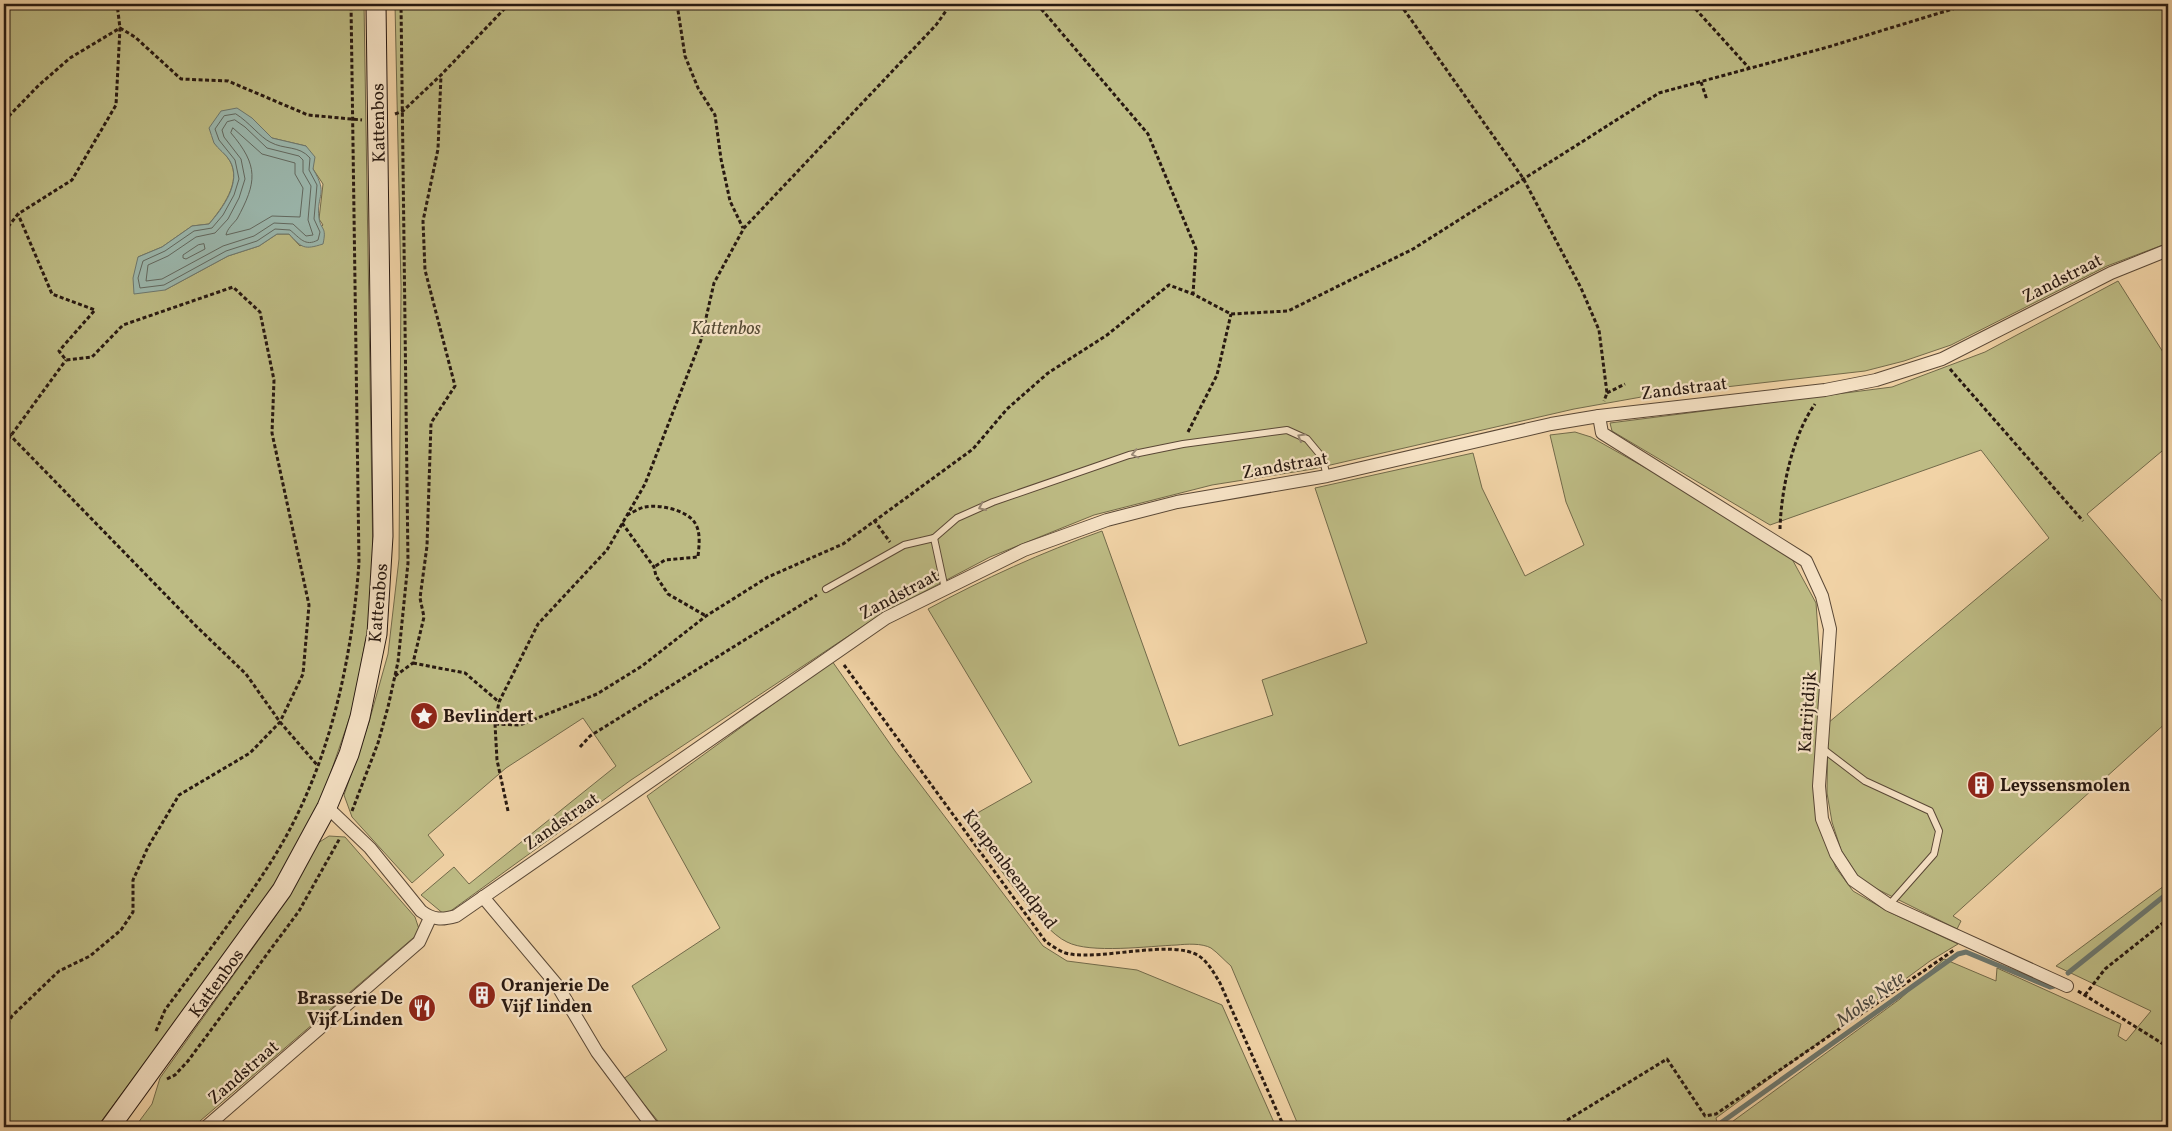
<svg xmlns="http://www.w3.org/2000/svg" width="2172" height="1131" font-family="Vollkorn,serif">
<style>
.green{fill:#bdbb84;stroke:#726a4a;fill-rule:evenodd}
.water{fill:#9bb7ad;stroke:#6d786f}
.lines{fill:none;stroke-linecap:round;stroke-linejoin:round}
.shore{stroke:#62685f;stroke-width:1}
.stream{stroke:#6d786f;stroke-width:5}
.lane-casing{stroke:#5a4836;stroke-width:8}
.street-casing{stroke:#5a4836;stroke-width:14}
.secondary-casing{stroke:#281911;stroke-width:21}
.path{stroke:#281911;stroke-width:3;stroke-dasharray:4 2.5;stroke-linecap:butt}
.lane{stroke:#f6e2c5;stroke-width:6}
.street{stroke:#f6e2c5;stroke-width:12}
.secondary{stroke:#f6e2c5;stroke-width:19}
.oneway{stroke:#998874}
.labels{text-anchor:middle;stroke-width:4.5;stroke-linejoin:round;paint-order:stroke}
.street-label{font-size:18px;fill:#281911;stroke:#f6e2c5}
.park-label{font-size:18px;font-style:italic;fill:#554a34;stroke:#f6e2c5}
.poi-label{font-size:18px;font-weight:bold;fill:#281911;stroke:#f6e2c5;text-anchor:start}
.water-label{font-size:19px;font-style:italic;fill:#4a4840;stroke:#f6e2c5}
</style>
<rect width="100%" height="100%" fill="#f1d3a6"/>
<filter id="stains"><feTurbulence type="fractalNoise" baseFrequency=".004" numOctaves="4"/><feColorMatrix values="0 0 0 0 .2 0 0 0 0 .09 0 0 0 0 .02 0 0 0 .5 -.17"/></filter>
<radialGradient id="worn" r=".72"><stop offset=".6" stop-color="#630" stop-opacity="0"/><stop offset="1" stop-color="#630" stop-opacity=".3"/></radialGradient>
<g class="green">
<path d="M 4,4 L 364,4 L 373,562 L 368,626 L 354,705 L 324,792 L 286,867 L 237,939 L 97,1127 L 4,1127 ZM 252,118 L 272,138 L 306,146 L 313,169 L 323,184 L 319,219 L 323,225 L 300,246 L 289,234 L 277,234 L 259,246 L 228,256 L 165,290 L 138,257 L 162,247 L 192,226 L 209,224 C 222,208 242,182 230,161 C 226,154 219,148 214,143 Z"/>
<path d="M 395,4 L 2168,4 L 2168,243 L 2107,266 L 1951,345 L 1904,361 L 1865,371 L 1647,396 L 1574,409 L 1313,469 L 1212,485 L 1094,515 L 990,557 L 880,615 L 631,780 L 445,915 L 421,895 L 454,867 L 469,884 L 616,766 L 583,718 L 506,768 L 428,835 L 444,855 L 412,883 L 352,817 L 344,795 L 369,722 L 388,654 L 399,559 L 401,287 Z"/>
<path d="M 2118,281 L 2168,360 L 2168,446 L 2087,514 L 2168,608 L 2168,721 L 1953,916 L 1961,921 L 1957,929 L 1861,881 L 1841,850 L 1832,822 L 1827,793 L 1828,723 L 2049,538 L 1981,450 L 1770,525 L 1612,431 L 1610,423 L 1892,387 L 1985,352 Z"/>
<path d="M 1575,432 L 1591,437 L 1697,497 L 1792,559 L 1816,603 L 1821,674 L 1816,817 L 1836,868 L 1853,891 L 1889,912 L 1958,944 L 1930,961 L 1716,1118 L 1718,1127 L 1299,1127 L 1231,966 C 1224,960 1218,953 1211,948 C 1202,943 1186,944 1177,945 C 1149,946 1090,954 1067,942 C 1038,929 987,849 965,820 L 1032,782 L 928,609 C 983,579 1043,552 1102,531 L 1179,746 L 1273,715 L 1262,680 L 1367,643 L 1315,488 L 1473,453 L 1482,488 L 1525,576 L 1584,545 L 1566,502 L 1550,435 Z"/>
<path d="M 832,661 L 895,751 L 1043,946 L 1067,961 L 1137,970 L 1222,1005 L 1276,1127 L 663,1127 L 623,1079 L 667,1050 L 632,986 L 720,928 L 647,796 Z"/>
<path d="M 329,836 L 345,837 L 415,917 L 420,932 L 193,1127 L 135,1127 L 152,1104 L 160,1078 L 275,917 L 318,843 Z"/>
<path d="M 2168,883 L 2168,1127 L 1725,1127 L 1900,999 L 1944,959 L 1996,981 L 1997,968 L 2121,1024 L 2118,1036 L 2126,1041 L 2151,1011 L 2056,966 Z"/>
</g>
<path class="water" d="M 237,108 L 252,118 L 272,138 L 306,146 L 315,157 L 313,169 C 329,195 316,194 319,218 C 321,231 327,226 323,244 C 304,250 302,248 289,234 L 277,234 L 259,246 L 228,256 L 165,290 L 134,294 L 133,278 L 138,257 L 162,247 L 192,226 L 209,224 C 223,208 242,182 230,161 C 226,154 218,149 214,143 C 212,138 211,133 209,128 L 221,111 Z"/>
<g class="lines">
<g class="shore">
<path d="M 236,114 C 249,122 260,137 270,142 C 284,150 299,145 310,158 L 309,170 L 317,185 L 314,219 L 320,232 L 318,240 C 305,247 300,238 290,230 L 275,229 L 257,241 L 226,251 L 164,285 L 140,288 L 138,278 L 143,261 L 165,251 L 194,231 L 212,228 L 223,215 L 234,195 L 239,179 L 235,160 L 219,140 L 215,129 L 224,116 Z"/>
<path d="M 235,120 L 245,127 L 267,148 L 299,156 L 303,160 L 303,172 L 311,186 L 308,220 L 313,235 L 306,236 L 293,224 L 274,223 L 254,236 L 223,246 L 162,279 L 146,281 L 148,265 L 168,256 L 196,237 L 215,233 L 228,219 L 239,198 L 245,179 L 241,159 L 224,137 L 222,130 L 227,122 Z"/>
<path d="M 233,128 L 262,154 L 295,163 L 295,174 L 303,188 L 300,217 L 272,216 L 250,229 L 226,235 C 227,229 233,224 237,219 C 257,182 259,166 231,133 Z"/>
<path d="M 204,244 L 205,249 L 186,259 L 183,258 L 183,255 L 198,245 Z"/>
</g>
<g class="stream">
<path d="M 2068,973 L 2168,893"/>
<path d="M 1715,1127 L 1958,954 L 1966,952 L 2050,987 L 2054,986"/>
</g>
<g class="lane-casing">
<g id="lane">
<path d="M 934,538 L 945,589"/>
<path d="M 826,589 L 904,545 L 934,538 L 957,518 L 993,502 L 1129,455 L 1183,444 L 1287,430 L 1307,439 L 1322,457 L 1327,476"/>
<path d="M 1823,749 L 1865,781 L 1930,811 L 1939,831 L 1934,854 L 1889,905"/>
</g>
</g>
<g class="street-casing">
<g id="street">
<path d="M 1599,416 L 1602,433 L 1806,561 L 1822,596 L 1830,629 L 1819,786 L 1822,819 L 1836,854 L 1853,880 L 1889,905 L 2067,986"/>
<path d="M 327,807 L 370,848 L 421,911 C 433,920 442,920 456,916 L 886,618 L 1024,550 L 1107,520 L 1177,502 L 1327,476 L 1551,424 L 1599,416 L 1825,390 L 1876,380 L 1942,359 L 2111,273 L 2168,250"/>
<path d="M 483,897 L 557,985 L 597,1052 L 653,1127"/>
<path d="M 206,1127 L 419,942 L 430,918"/>
</g>
</g>
<g class="secondary-casing">
<path id="secondary" d="M 110,1127 L 282,890 L 327,807 L 349,754 L 360,717 L 377,634 L 383,536 L 376,4"/>
</g>
<g class="path">
<path d="M 677,4 L 685,56 L 698,88 L 715,115 L 721,159 L 730,201 L 743,228"/>
<path d="M 1037,4 L 1148,134 L 1196,249 L 1193,294"/>
<path d="M 1400,4 L 1523,178 L 1581,288 L 1599,330 L 1607,393 L 1604,401"/>
<path d="M 1691,4 L 1749,68"/>
<path d="M 1701,82 L 1707,100"/>
<path d="M 395,114 L 403,111 L 441,75 L 509,4"/>
<path d="M 4,121 L 39,85 L 70,58 L 120,28 L 135,37 L 181,79 L 228,81 L 308,115 L 362,120"/>
<path d="M 4,232 L 18,214 L 72,180 L 116,105 L 120,28 L 117,4"/>
<path d="M 1950,369 L 2083,521"/>
<path d="M 1607,393 L 1625,384"/>
<path d="M 4,429 L 195,625 L 246,674 L 280,722 L 318,766"/>
<path d="M 1188,432 L 1217,375 L 1231,314"/>
<path d="M 4,445 L 66,360"/>
<path d="M 627,515 C 632,513 639,508 645,507 C 659,504 687,510 695,523 C 701,532 699,546 698,557 L 665,560 L 654,567"/>
<path d="M 874,520 L 890,542"/>
<path d="M 622,523 L 654,567 L 656,576 L 668,594 L 706,616"/>
<path d="M 1780,529 C 1781,491 1792,436 1815,404"/>
<path d="M 413,663 L 465,673 L 499,702"/>
<path d="M 844,665 L 1046,942 C 1053,946 1061,953 1070,954 C 1103,960 1173,939 1199,956 C 1208,962 1214,973 1220,983 L 1284,1127"/>
<path d="M 395,676 L 413,663 L 424,617 L 420,598 L 427,546 L 431,423 L 455,386 L 425,270 L 423,221 L 438,149 L 441,75"/>
<path d="M 495,724 L 520,725 L 597,694 L 642,666 L 706,616 L 768,577 L 843,544 L 973,449 L 1007,409 L 1048,373 L 1107,335 L 1169,285 L 1193,294 L 1231,314 L 1288,311 L 1413,249 L 1659,93 L 1828,47 L 1969,4"/>
<path d="M 580,747 L 590,736 L 817,595"/>
<path d="M 352,811 L 378,743 L 388,707 L 398,662 L 408,563 L 401,4"/>
<path d="M 508,811 L 497,760 L 495,724 L 499,702 L 538,624 L 607,550 L 645,484 L 701,340 L 714,283 L 744,228 L 936,25 L 951,4"/>
<path d="M 2078,991 L 2168,1047"/>
<path d="M 2085,995 L 2105,969 L 2168,919"/>
<path d="M 4,1030 L 12,1016 L 59,971 L 90,956 L 121,930 L 133,912 L 133,880 L 148,847 L 179,795 L 250,753 L 280,722 L 303,674 L 309,605 L 272,433 L 274,380 L 260,312 L 233,287 L 123,325 L 92,357 L 66,360 L 59,351 L 95,310 L 52,294 L 18,214"/>
<path d="M 156,1031 L 165,1010 C 200,962 237,915 269,865 C 327,775 351,669 359,563 L 351,4"/>
<path d="M 167,1079 L 175,1075 L 188,1061 L 299,911 L 340,838"/>
<path d="M 1556,1127 L 1667,1059 L 1705,1116 L 1716,1114 L 1954,950"/>
</g>
<use href="#lane" class="lane"/>
<use href="#street" class="street"/>
<use href="#secondary" class="secondary"/>
</g>
<defs><path id="oneway-chevron" d="M-2-3.5L2.5 0L-2 3.5" fill="none" stroke-width="1.6" stroke-linecap="round" stroke-linejoin="round" transform="scale(1.25)"/></defs>
<g class="oneway">
<use href="#oneway-chevron" transform="translate(1301 437) rotate(-150)"/>
<use href="#oneway-chevron" transform="translate(1135 454) rotate(167)"/>
<use href="#oneway-chevron" transform="translate(982 507) rotate(156)"/>
</g>
<defs>
<g id="sight-disc" transform="scale(1.4375)"><circle r="9.5" fill="#8f2418" stroke="#f6e2c5"/><path d="M0-6L1.8-2.2L6-1.7L2.9 1.2L3.7 5.4L0 3.3L-3.7 5.4L-2.9 1.2L-6-1.7L-1.8-2.2Z" fill="#fff"/></g>
<g id="building-disc" transform="scale(1.4375)"><circle r="9.5" fill="#8f2418" stroke="#f6e2c5"/><path d="M-4-6H4V6H1V3H-1V6H-4ZM-2.5-4.3h1.7v1.8h-1.7ZM.8-4.3h1.7v1.8H.8ZM-2.5-1h1.7V.8h-1.7ZM.8-1h1.7V.8H.8Z" fill="#fff"/></g>
<g id="restaurant-disc" transform="scale(1.4375)"><circle r="9.5" fill="#8f2418" stroke="#f6e2c5"/><path d="M-5-6h1v4h1v-4h1v4h1v-4h1v5L-1.5 .5V6h-2V.5L-5-1ZM5-6V6H3V1.5H1.5Q1.5-4 5-6Z" fill="#fff"/></g>
</defs>
<g fill-rule="evenodd">
<use href="#sight-disc" x="424" y="716"/>
<use href="#building-disc" x="1981" y="785"/>
<use href="#building-disc" x="482" y="995"/>
<use href="#restaurant-disc" x="422" y="1008"/>
</g>
<g class="labels">
<g class="street-label">
<text transform="translate(378 123) rotate(-91)" y="6">Kattenbos</text>
<text transform="translate(2062 278) rotate(-27)" y="6">Zandstraat</text>
<text transform="translate(1684 388) rotate(-7)" y="6">Zandstraat</text>
<text transform="translate(1285 465) rotate(-10)" y="6">Zandstraat</text>
<text transform="translate(899 594) rotate(-28)" y="6">Zandstraat</text>
<text transform="translate(378 603) rotate(-85)" y="6">Kattenbos</text>
<text transform="translate(1807 712) rotate(-86)" y="6">Katrijtdijk</text>
<text transform="translate(561 821) rotate(-35)" y="6">Zandstraat</text>
<text transform="translate(1010 869) rotate(53)" y="6">Knapenbeemdpad</text>
<text transform="translate(216 983) rotate(-54)" y="6">Kattenbos</text>
<text transform="translate(243 1072) rotate(-41)" y="6">Zandstraat</text>
</g>
<g class="park-label">
<text x="726" y="334">Kattenbos</text>
</g>
<g class="poi-label">
<text x="443" y="722">Bevlindert</text>
<text x="2000" y="791">Leyssensmolen</text>
<text x="501" y="991">Oranjerie De<tspan x="501" dy="21">Vijf linden</tspan></text>
<text x="403" y="1004" text-anchor="end">Brasserie De<tspan x="403" dy="21">Vijf Linden</tspan></text>
</g>
<g class="water-label">
<text transform="translate(1870 998) rotate(-36)" y="7">Molse Nete</text>
</g>
</g>
<rect width="2172" height="1131" fill="none" stroke="#f1d3a6" stroke-width="20"/>
<rect x="5" y="5" width="2162" height="1121" fill="none" stroke="#281911" stroke-width="2.5"/>
<rect x="10" y="10" width="2152" height="1111" fill="none" stroke="#281911"/>
<rect width="100%" height="100%" filter="url(#stains)"/>
<rect width="100%" height="100%" fill="url(#worn)"/>
</svg>
